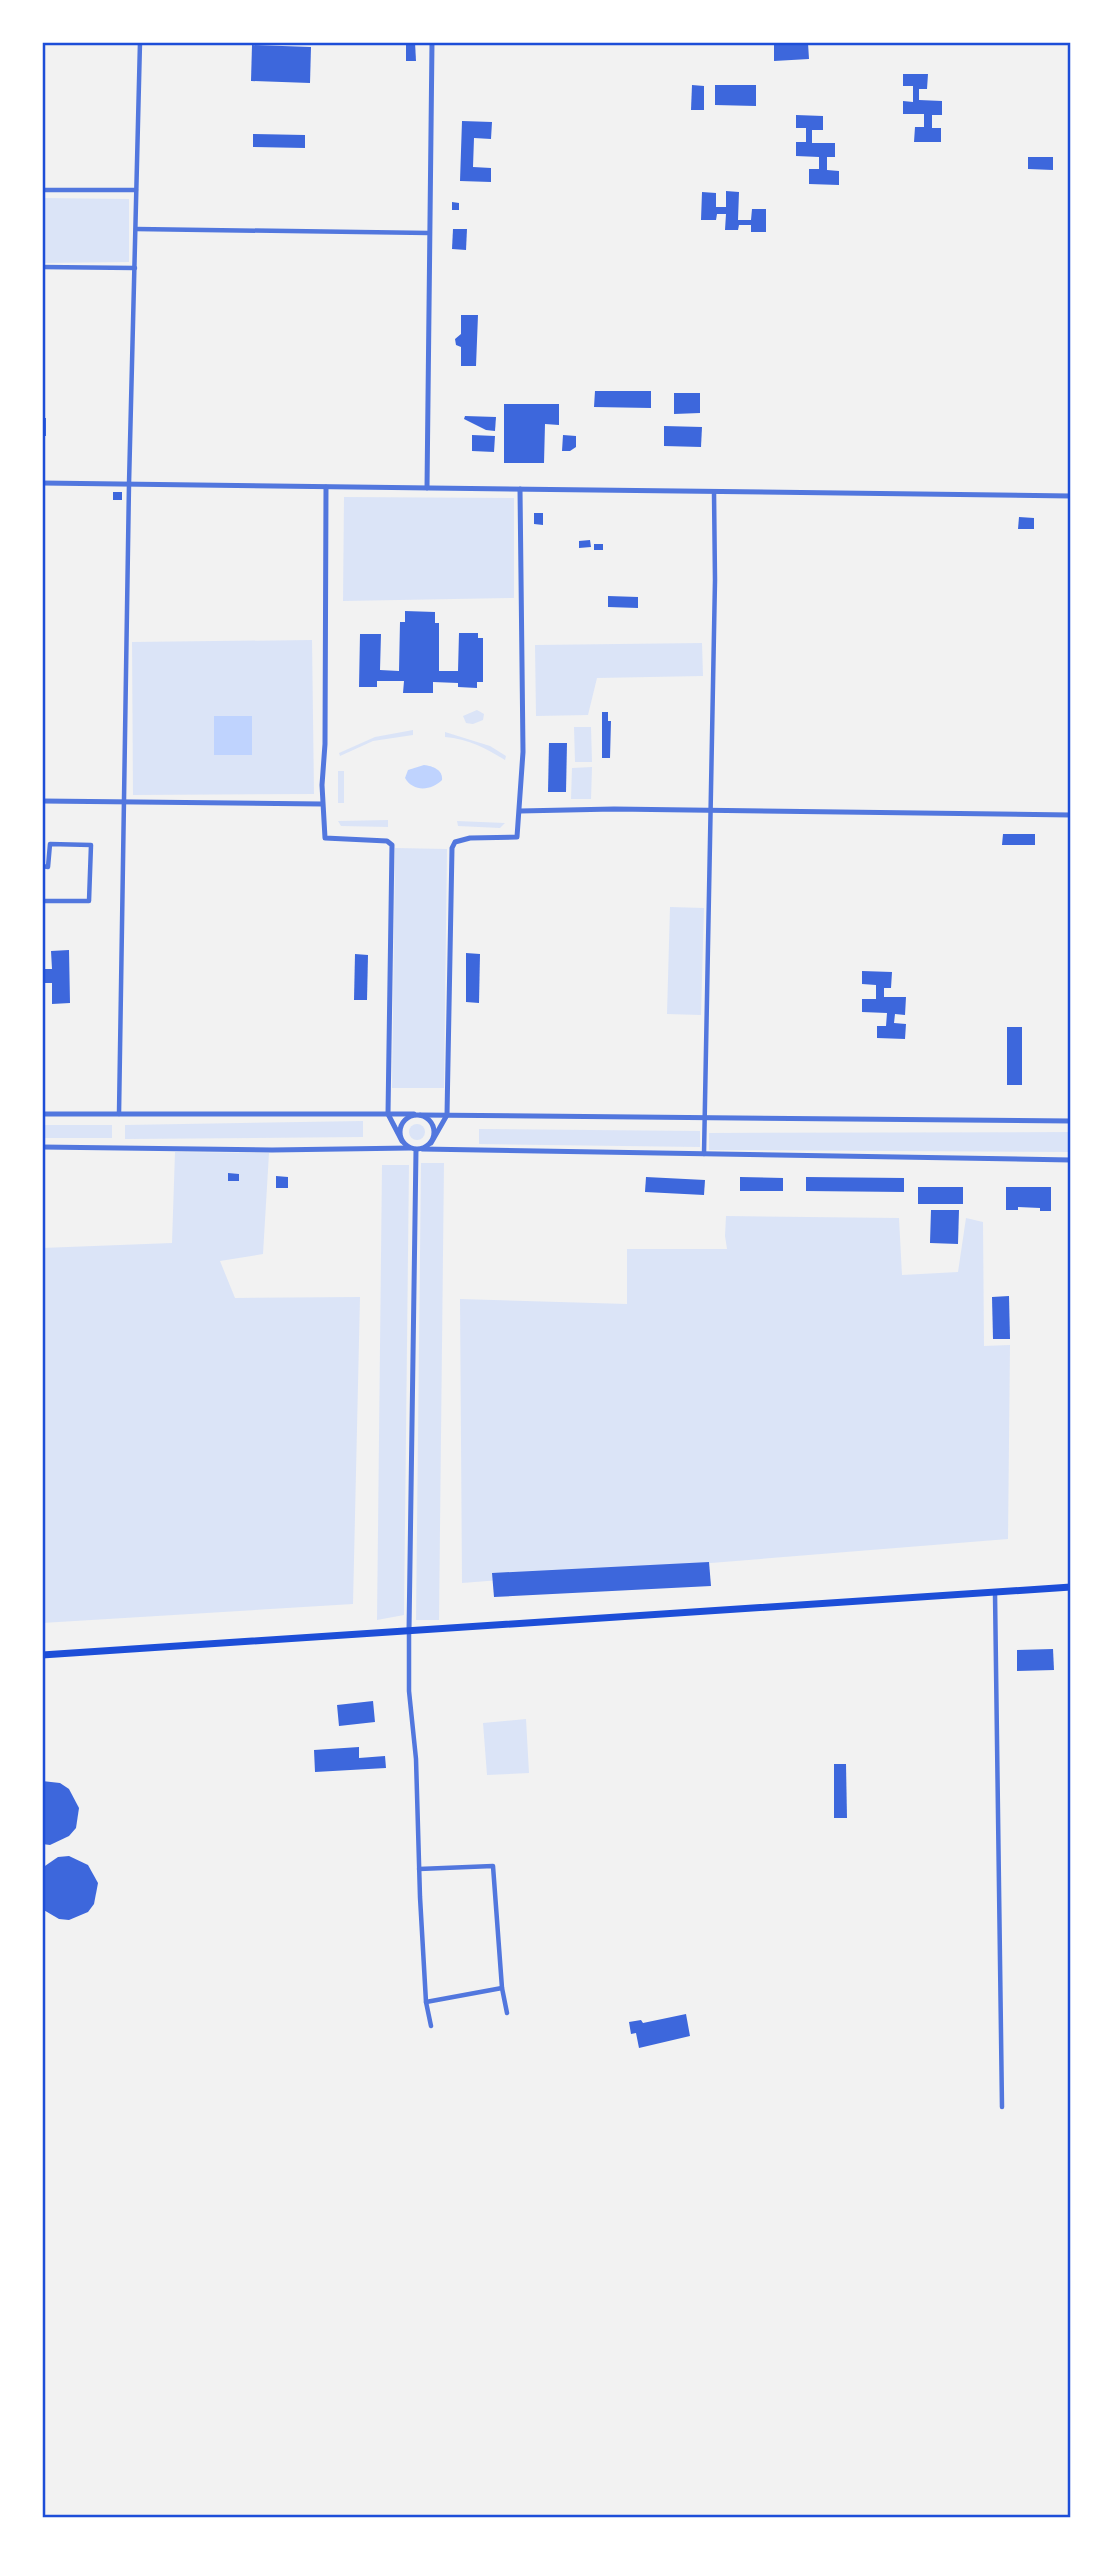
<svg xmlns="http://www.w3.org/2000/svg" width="1113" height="2560" font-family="'Source Sans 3',sans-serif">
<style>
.green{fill:#dbe4f7}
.water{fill:#bfd3fe}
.building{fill:#3d67dc}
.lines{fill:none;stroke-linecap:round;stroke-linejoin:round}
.minor{stroke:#5277de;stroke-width:4.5}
.tertiary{stroke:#5277de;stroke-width:5}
.primary{stroke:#1d4ed8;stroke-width:7}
.neatline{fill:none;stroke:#1d4ed8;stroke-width:2.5}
</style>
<rect width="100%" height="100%" fill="#f2f2f2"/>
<g class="green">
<path d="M 42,198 L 129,199 L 129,262 L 42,263 Z"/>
<path d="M 344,497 L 514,498 L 514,598 L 343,601 Z"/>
<path d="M 312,640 L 314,794 L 133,795 L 132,642 Z"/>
<path d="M 702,643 L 703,676 L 597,678 L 588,715 L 536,716 L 535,645 Z"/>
<path d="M 477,710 L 484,714 L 483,720 L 473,724 L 466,723 L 463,716 Z"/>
<path d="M 574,727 L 591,727 L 592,762 L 575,762 Z"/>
<path d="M 413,730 L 413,735 L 373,741 L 340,756 L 339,753 L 375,737 Z"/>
<path d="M 445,732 L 490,746 L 506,756 L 505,760 C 486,748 468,739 445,737 Z"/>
<path d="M 592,767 L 591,799 L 571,799 L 572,768 Z"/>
<rect x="338" y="771" width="6" height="32"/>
<path d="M 388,820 L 388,827 L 341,826 L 338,821 Z"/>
<path d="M 457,821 L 505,823 L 500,828 L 458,826 Z"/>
<path d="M 395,848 L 447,849 L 444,1088 L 392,1088 Z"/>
<path d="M 670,907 L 704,908 L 701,1015 L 667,1014 Z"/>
<path d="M 363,1121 L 363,1137 L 125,1139 L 125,1125 Z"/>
<circle cx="417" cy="1132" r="8"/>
<rect x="42" y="1125" width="70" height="13"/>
<path d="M 479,1129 L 700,1131 L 700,1147 L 479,1144 Z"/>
<path d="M 1071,1132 L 1071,1152 L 709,1150 L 709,1133 Z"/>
<path d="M 175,1152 L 269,1153 L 263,1254 L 220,1261 L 235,1298 L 360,1297 L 353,1604 L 42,1623 L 42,1248 L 172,1243 Z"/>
<path d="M 421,1163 L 444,1163 L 439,1620 L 416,1620 Z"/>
<path d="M 382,1165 L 409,1165 L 404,1615 L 377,1620 Z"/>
<path d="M 726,1216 L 899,1218 L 902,1275 L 958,1272 L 966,1218 L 983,1222 L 984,1346 L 1010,1345 L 1008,1539 L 462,1583 L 460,1299 L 627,1304 L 627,1249 L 727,1249 L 725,1236 Z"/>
<path d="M 526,1719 L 529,1773 L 487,1775 L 483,1723 Z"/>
</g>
<g class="water">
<rect x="214" y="716" width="38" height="39"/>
<path d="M 424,765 C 433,766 443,770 442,780 C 431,791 413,792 405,778 L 408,770 Z"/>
</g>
<g class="building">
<path d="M 406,42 L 415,42 L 416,61 L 406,61 Z"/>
<path d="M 808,43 L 809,59 L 774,61 L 774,44 Z"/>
<path d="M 252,45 L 311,47 L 310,83 L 251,81 Z"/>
<path d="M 903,74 L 928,74 L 927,89 L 919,89 L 919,100 L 942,101 L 942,115 L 932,115 L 932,128 L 941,128 L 941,142 L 914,142 L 915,127 L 924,127 L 924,114 L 903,114 L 903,101 L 913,102 L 913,86 L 903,86 Z"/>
<path d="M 692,85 L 704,86 L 704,110 L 691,110 Z"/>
<path d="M 715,85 L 756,85 L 756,106 L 715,105 Z"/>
<path d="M 796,115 L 823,116 L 823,130 L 812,130 L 812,143 L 835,143 L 835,157 L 827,157 L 827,170 L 839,171 L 839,185 L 809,184 L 809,169 L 819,169 L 819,157 L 796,156 L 796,142 L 806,142 L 806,128 L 796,128 Z"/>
<path d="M 462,121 L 492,122 L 491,139 L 474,138 L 473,167 L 491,168 L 491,182 L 460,181 Z"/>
<path d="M 253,134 L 305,135 L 305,148 L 253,147 Z"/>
<path d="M 1028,157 L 1053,157 L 1053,170 L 1028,169 Z"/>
<path d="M 726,191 L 739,192 L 738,220 L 751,220 L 752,209 L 766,209 L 766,232 L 751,232 L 751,225 L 739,225 L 738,230 L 725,230 L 726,214 L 717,214 L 716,220 L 701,220 L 702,192 L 716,193 L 716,207 L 726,207 Z"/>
<path d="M 452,202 L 459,203 L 459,210 L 452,210 Z"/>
<path d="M 453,229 L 467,229 L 466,250 L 452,249 Z"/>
<path d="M 461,315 L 478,315 L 476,366 L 461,366 L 461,347 L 456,345 L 455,339 L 461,334 Z"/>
<path d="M 595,391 L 651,391 L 651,408 L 594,407 Z"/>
<path d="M 674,393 L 700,393 L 700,413 L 674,414 Z"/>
<path d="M 504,404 L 559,404 L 559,425 L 545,424 L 544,463 L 504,463 Z"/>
<path d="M 465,416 L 496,417 L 495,431 L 486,430 L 464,419 Z"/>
<rect x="42" y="418" width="4" height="18"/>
<path d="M 664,426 L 702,427 L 701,447 L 664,446 Z"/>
<path d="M 472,435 L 495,436 L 494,452 L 472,451 Z"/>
<path d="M 563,435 L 576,436 L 576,447 L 570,451 L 562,451 Z"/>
<rect x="113" y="492" width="9" height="8"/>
<path d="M 534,513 L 543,513 L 543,525 L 534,524 Z"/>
<path d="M 1019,517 L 1034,518 L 1034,529 L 1018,529 Z"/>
<path d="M 590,540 L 591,547 L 579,548 L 579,541 Z"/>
<rect x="594" y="544" width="9" height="6"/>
<path d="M 608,596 L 638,597 L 638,608 L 608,607 Z"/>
<path d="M 405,611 L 435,612 L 435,623 L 439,623 L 439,671 L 458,671 L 459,633 L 478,633 L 478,638 L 483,638 L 483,682 L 477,682 L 477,688 L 458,687 L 458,683 L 433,682 L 433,693 L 403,693 L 404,681 L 377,681 L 377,687 L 359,687 L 360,634 L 381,634 L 380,670 L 399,671 L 400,622 L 405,622 Z"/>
<path d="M 602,712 L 608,712 L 608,721 L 611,721 L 610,758 L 602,758 Z"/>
<path d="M 549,743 L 567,743 L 566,792 L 548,792 Z"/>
<path d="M 1003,834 L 1035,834 L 1035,845 L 1002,845 Z"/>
<path d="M 69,950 L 70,1003 L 52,1004 L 52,983 L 42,983 L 42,969 L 52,969 L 51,951 Z"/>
<path d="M 466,953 L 480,954 L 479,1003 L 466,1002 Z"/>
<path d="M 355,954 L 368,955 L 367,1000 L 354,1000 Z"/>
<path d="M 862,971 L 892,972 L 891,988 L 884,988 L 884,997 L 906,997 L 905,1015 L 895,1014 L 894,1023 L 906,1024 L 905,1039 L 877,1038 L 877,1026 L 886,1026 L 887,1013 L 862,1012 L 862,999 L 876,999 L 876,985 L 862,984 Z"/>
<rect x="1007" y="1027" width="15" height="58"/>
<path d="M 228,1173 L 239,1174 L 239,1181 L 228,1181 Z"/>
<path d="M 276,1176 L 288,1177 L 288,1188 L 276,1188 Z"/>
<path d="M 646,1177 L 705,1180 L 704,1195 L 645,1192 Z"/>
<path d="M 740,1177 L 783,1178 L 783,1191 L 740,1191 Z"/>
<path d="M 806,1177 L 904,1178 L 904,1192 L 806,1191 Z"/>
<rect x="918" y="1187" width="45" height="17"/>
<path d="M 1006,1187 L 1051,1187 L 1051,1211 L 1040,1211 L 1040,1208 L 1018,1207 L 1018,1210 L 1006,1210 Z"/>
<path d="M 931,1210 L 959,1210 L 958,1244 L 930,1243 Z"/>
<path d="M 1009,1296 L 1010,1339 L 993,1339 L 992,1297 Z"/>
<path d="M 709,1562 L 711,1586 L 494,1597 L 492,1573 Z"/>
<path d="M 1053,1649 L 1054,1670 L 1017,1671 L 1017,1650 Z"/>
<path d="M 373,1701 L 375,1722 L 339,1726 L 337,1705 Z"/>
<path d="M 359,1747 L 359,1758 L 385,1756 L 386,1768 L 315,1772 L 314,1750 Z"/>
<path d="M 834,1764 L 846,1764 L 847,1818 L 834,1818 Z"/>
<path d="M 42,1781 L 60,1783 L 69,1789 L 79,1808 L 76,1828 L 69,1836 L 50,1845 L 42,1844 Z"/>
<path d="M 69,1856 L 88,1865 L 98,1883 L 94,1904 L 88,1912 L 69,1920 L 59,1919 L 42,1909 L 42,1868 L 58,1857 Z"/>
<path d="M 686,2014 L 690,2036 L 639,2048 L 636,2033 L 631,2034 L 629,2022 L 641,2020 L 643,2023 Z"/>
</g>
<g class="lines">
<g class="minor">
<path d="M 42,190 L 136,190"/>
<path d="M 136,229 L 429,233"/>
<path d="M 42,267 L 135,268"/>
<path d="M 42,866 L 48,867 L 50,844 L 91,845 L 89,901 L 42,901"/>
<path d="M 119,1114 L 129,484 L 140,42"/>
<path d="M 704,1154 L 715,580 L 714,492"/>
<path d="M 995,1593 L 1002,2107"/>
<path d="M 409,1631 L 409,1691 L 416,1759 L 420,1897 L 426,2002 L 431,2026"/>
<path d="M 419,1869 L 493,1866 L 502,1988"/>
<path d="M 426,2002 L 502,1988 L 507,2013"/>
</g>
<g class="tertiary">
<path d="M 42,483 L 1071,496"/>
<path d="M 326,487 L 325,744 L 322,785 L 325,838 L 387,841 L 392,845 L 388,1114 L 402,1141"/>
<path d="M 427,488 L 432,42"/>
<path d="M 42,801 L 322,804"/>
<path d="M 520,811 L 614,809 L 1071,815"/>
<path d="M 42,1114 L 414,1114"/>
<circle cx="417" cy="1132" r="17"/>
<path d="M 420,1115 L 1071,1121"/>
<path d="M 431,1143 L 447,1115 L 452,848 L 455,842 L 470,838 L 517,837 L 523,752 L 520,489"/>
<path d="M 42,1147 L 272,1150 L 410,1148"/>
<path d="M 422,1149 L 1071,1160"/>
<path d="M 409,1631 L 416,1150"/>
</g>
<path class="primary" d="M 42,1655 L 1071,1587"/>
</g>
<rect width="1113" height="2560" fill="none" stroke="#ffffff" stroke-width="88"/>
<rect x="44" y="44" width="1025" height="2472" class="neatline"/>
</svg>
